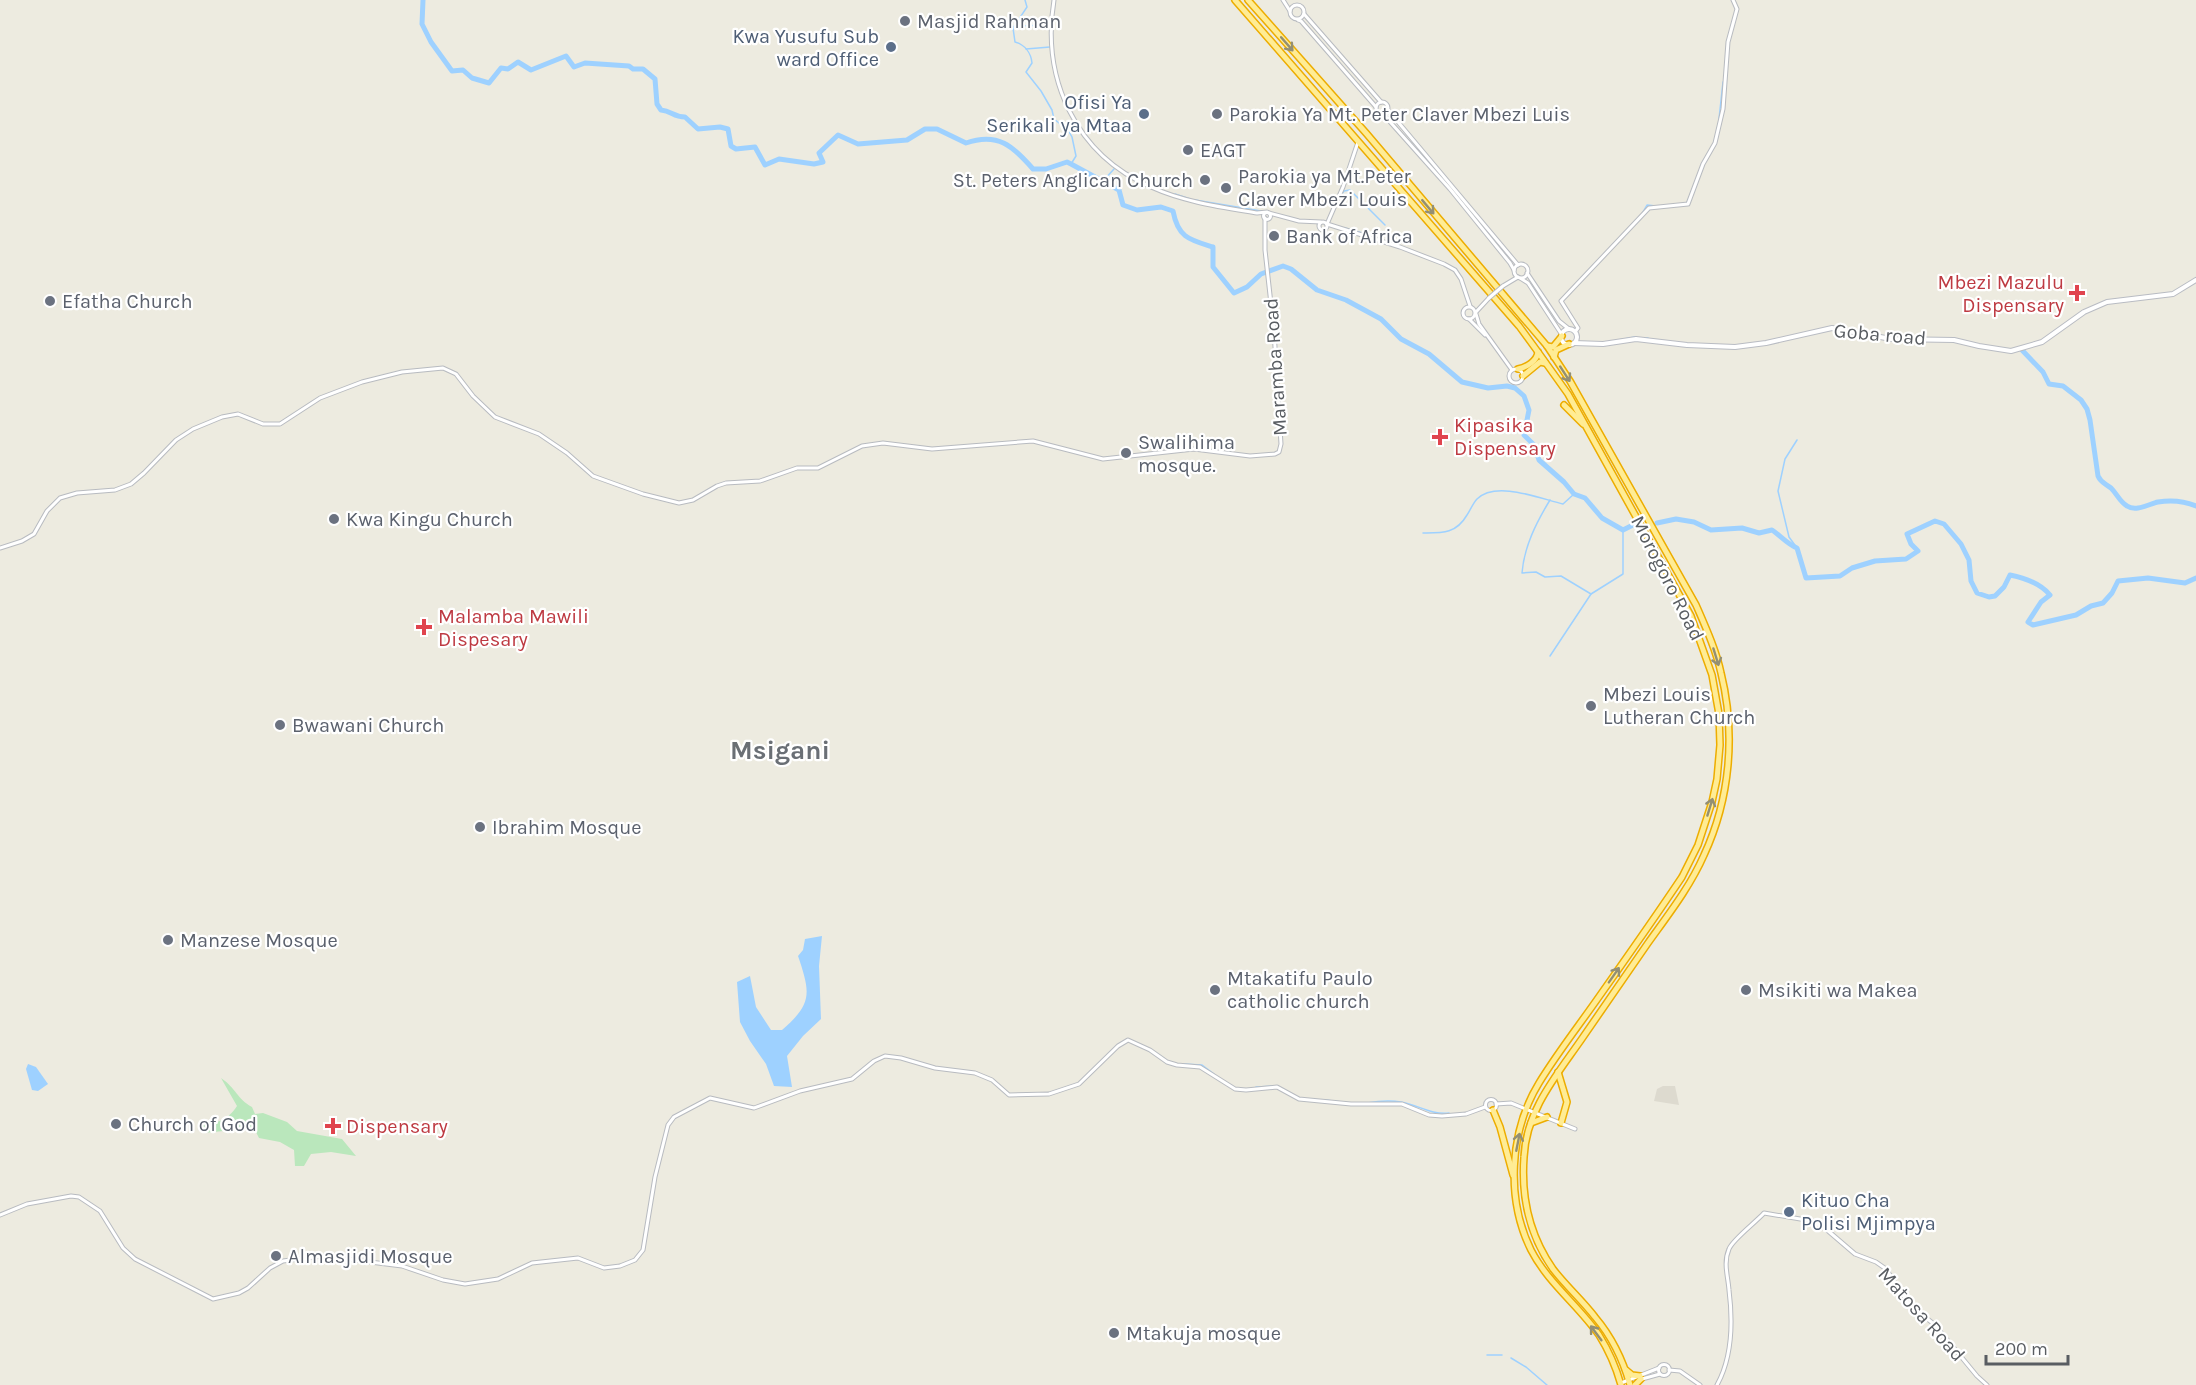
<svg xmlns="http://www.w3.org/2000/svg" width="2196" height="1385" font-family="Karla,sans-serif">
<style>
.education{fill:#dddacf}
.green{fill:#bae7bc}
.water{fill:#9ed1ff}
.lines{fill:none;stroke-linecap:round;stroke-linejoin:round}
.stream{stroke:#9ed1ff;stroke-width:1.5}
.river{stroke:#9ed1ff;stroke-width:5}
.tertiary-casing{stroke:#b8bbc0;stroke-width:5}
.secondary-casing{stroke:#b9bcc3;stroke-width:6}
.trunk-casing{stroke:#edad00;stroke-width:8}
.tertiary{stroke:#fff;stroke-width:3}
.secondary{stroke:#fff;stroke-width:4}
.trunk{stroke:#ffec94;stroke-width:5}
.tertiary-bridge-casing{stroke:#b8bbc0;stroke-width:5;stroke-linecap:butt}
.tertiary-bridge{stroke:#fff;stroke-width:3}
.oneway{stroke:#938f74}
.worship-dot{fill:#6b7280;stroke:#fff;stroke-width:2}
.service-dot{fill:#5c6f8a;stroke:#fff;stroke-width:2}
.health-dot{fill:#e0444e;stroke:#fff;stroke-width:2}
.labels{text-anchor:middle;stroke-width:4.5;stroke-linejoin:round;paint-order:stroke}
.worship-label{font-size:20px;fill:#5b616d;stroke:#fff;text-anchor:start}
.service-label{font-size:20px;fill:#4e5e75;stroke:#fff;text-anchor:end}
.health-label{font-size:20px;fill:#be3a42;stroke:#fff;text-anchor:start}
.street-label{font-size:20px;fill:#595d62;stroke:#fff}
.district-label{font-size:26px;font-weight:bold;fill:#6a6f75;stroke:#fff}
</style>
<rect width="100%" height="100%" fill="#edebe0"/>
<path class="education" d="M 1663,1086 L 1675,1086 L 1679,1105 L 1654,1101 L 1657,1089 Z"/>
<path class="green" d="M 221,1078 C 236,1088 237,1099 252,1107 L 255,1114 L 263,1113 L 287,1122 L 297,1131 L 342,1139 L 356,1156 L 331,1152 L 311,1154 L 304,1166 L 295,1166 L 294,1150 L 280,1142 L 259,1138 L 254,1128 L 203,1133 L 201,1125 C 218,1123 228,1120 237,1106 Z"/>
<g class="water">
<path d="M 822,936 L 819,966 L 821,1019 L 803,1036 L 787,1056 L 792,1087 L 774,1086 L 766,1064 L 750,1041 L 740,1022 L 737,982 L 750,976 L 756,1007 L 771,1030 L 782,1030 C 812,1004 811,994 798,956 L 803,950 L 805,939 Z"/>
<path d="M 28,1064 L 36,1067 L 48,1084 L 38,1091 L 32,1090 L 26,1069 Z"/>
</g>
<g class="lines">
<g class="stream">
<path d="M 1025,0 L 1027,7 L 1013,28 L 1015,42 C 1025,45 1031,53 1032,63 L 1026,72 L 1041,91 L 1052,110 L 1054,119 L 1068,130 L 1072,137 L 1076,156 L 1071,164"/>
<path d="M 1015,26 L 1050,25"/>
<path d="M 1026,49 L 1050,47"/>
<path d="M 1719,119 L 1723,82"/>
<path d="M 1103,181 L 1114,169"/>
<path d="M 1175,194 L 1190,199"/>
<path d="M 1342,194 L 1344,191 L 1350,190 L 1385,225"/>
<path d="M 1195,200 L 1261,211"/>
<path d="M 1687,203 L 1694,185"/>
<path d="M 1643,212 L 1647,205 L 1656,206"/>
<path d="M 1345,228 L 1373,236"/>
<path d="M 1640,338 L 1648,338"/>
<path d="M 1608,342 L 1635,337"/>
<path d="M 1550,500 C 1536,523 1524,547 1522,573 L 1536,572 L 1545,577 L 1561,576 L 1591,594"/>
<path d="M 1423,533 C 1442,533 1456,534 1467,515 C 1470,511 1473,503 1477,499 C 1496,480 1541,499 1563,504 L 1574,494"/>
<path d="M 1797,548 L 1789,537 L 1778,491 L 1785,459 L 1797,440"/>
<path d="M 1550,656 L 1591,594 L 1623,574 L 1623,530"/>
<path d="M 1183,1064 L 1202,1065 L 1214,1074"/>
<path d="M 1256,1087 L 1278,1086"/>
<path d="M 1325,1100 L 1341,1102"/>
<path d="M 1367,1103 C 1378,1101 1390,1100 1401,1102 C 1418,1105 1431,1115 1449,1113"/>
<path d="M 1487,1355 L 1502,1355"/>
<path d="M 1511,1358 L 1526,1367 L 1547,1385"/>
</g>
<g class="river">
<path d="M 423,0 L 422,24 L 431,42 L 452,71 L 463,70 L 472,78 L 489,83 L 501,68 L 508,69 L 518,62 L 531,70 L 566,56 L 574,67 L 585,63 L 629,66 L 633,69 L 643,69 L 655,79 L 657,104 L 661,110 C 672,111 673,117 685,117 L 698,129 L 720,127 L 728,129 L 731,146 L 736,149 L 755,147 L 765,165 L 779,159 L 814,164 L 823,162 L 819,153 L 838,135 L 858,144 L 907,140 L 925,129 L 937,129 L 966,143 C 998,132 1013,146 1033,169 L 1046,169 L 1067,162 L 1071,164 L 1119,190 L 1123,205 L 1137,210 L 1161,207 L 1173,211 C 1178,238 1190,240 1213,247 L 1213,267 L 1234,293 L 1247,287 L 1261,274 L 1283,266 L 1291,269 L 1317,290 L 1346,300 L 1381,319 L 1401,339 L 1429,354 L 1462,382 L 1488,388 L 1507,386 L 1515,388 L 1524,396 L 1529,410 L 1524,435 L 1534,445 L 1539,460 L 1564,482 L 1574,494 L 1585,498 L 1602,518 L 1623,530 L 1633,525"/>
<path d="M 2021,349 L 2043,372 L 2049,384 L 2063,386 L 2081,400 L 2087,409 L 2090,420 L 2098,476 C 2101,483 2105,483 2111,488 C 2117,494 2120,502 2127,506 C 2136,512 2149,504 2158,502 C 2171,500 2184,501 2196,506"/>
<path d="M 1657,523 L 1676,519 L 1694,522 L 1711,530 L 1742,528 L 1759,533 L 1772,530 C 1781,536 1787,544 1797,548 L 1806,578 L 1840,576 L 1852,568 L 1875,561 L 1906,559 L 1918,551 L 1911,544 L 1907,534 L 1935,521 L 1944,524 L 1961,544 L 1969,560 L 1971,581 L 1977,593 L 1989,597 L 1995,596 L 2004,587 L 2010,575 C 2025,578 2040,583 2050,595 L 2041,602 L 2028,622 L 2033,625 L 2076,615 L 2091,606 L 2103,603 L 2112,593 L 2118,581 L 2148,578 L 2185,583 L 2196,578"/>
</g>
<g class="tertiary-casing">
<g id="tertiary">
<path d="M 1054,0 C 1041,79 1076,155 1151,187 C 1184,202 1221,207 1257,213 L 1267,212"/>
<path d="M 1283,0 L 1290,11"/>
<circle cx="1297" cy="12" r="7"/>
<path d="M 1304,14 L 1381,102"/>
<path d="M 1298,20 L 1301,21 L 1376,107"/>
<circle cx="1382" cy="108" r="6"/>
<path d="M 1388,110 L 1518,265"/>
<path d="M 1383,114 L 1450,189 L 1510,263 L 1514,270"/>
<circle cx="1267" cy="216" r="3.5"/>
<path d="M 1269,213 L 1299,221 L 1321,222"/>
<circle cx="1323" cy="226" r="4"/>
<path d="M 1327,224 L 1400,247 L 1444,264 L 1455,270 L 1461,279 L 1470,306"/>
<path d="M 1327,224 L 1343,187 L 1358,142"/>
<circle cx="1521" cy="271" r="7"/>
<path d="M 1527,273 L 1559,321 L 1569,329"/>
<path d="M 1520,278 L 1528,283 L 1562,335"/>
<path d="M 1503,286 L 1518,277"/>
<circle cx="1469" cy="313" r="6"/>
<path d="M 1476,312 L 1489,298"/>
<path d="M 1476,314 L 1479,324 L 1512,370"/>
<path d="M 1469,319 L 1485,335"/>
<path d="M 1575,332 L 1578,328 L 1561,301 L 1649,208 L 1688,204 L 1703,164 L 1715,143 L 1723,109 L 1728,42 L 1737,9 L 1733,0"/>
<circle cx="1516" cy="376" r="7"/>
<path d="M 0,548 L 22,541 L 34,534 L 47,511 L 60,498 L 77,493 L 115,490 L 131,484 L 144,473 L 176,440 L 193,429 L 222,417 L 238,414 L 263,424 L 280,424 L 320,398 L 362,382 L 402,372 L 443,368 L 456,374 L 473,396 L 495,417 L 539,434 L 567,453 L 593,476 L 643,494 L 679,503 L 693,500 L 717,486 L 726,483 L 760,481 L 797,468 L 818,468 L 862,446 L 883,443 L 932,449 L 1033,441 L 1103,459 L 1194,449 L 1250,456 L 1275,454 L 1279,452 L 1281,444 L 1274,331 L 1265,250 L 1265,218"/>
<circle cx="1491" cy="1105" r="5.5"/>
<path d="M 1496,1104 L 1511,1103 L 1575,1129"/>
<path d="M 0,1215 L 27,1204 L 71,1196 L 79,1197 L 100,1211 L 123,1248 L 135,1259 L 213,1299 L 239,1293 L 248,1288 L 270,1268 L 283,1261 L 322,1256 L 402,1266 L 443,1280 L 465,1284 L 498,1279 L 532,1263 L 578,1258 L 604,1268 L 620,1266 L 635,1260 L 643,1250 L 655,1177 L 668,1125 L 674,1117 L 710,1098 L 754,1108 L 800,1091 L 852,1079 L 874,1061 L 885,1056 L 901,1058 L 935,1068 L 975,1073 L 992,1080 L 1009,1095 L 1049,1094 L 1079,1084 L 1118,1046 L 1128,1040 L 1150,1050 L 1167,1062 L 1177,1065 L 1200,1067 L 1235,1089 L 1246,1090 L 1277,1087 L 1299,1099 L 1351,1104 L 1402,1104 L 1429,1115 L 1442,1116 L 1466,1114 L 1485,1107"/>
<circle cx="1664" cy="1370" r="5.5"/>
<path d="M 1669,1370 L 1680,1371 L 1700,1385"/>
<path d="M 1642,1379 L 1660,1374"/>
<path d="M 1621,1383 L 1659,1368"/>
<path d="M 1717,1385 C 1733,1356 1733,1322 1729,1290 C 1728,1276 1723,1263 1729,1249 C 1732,1240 1756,1222 1764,1213 L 1812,1221 L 1827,1230 L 1855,1254 L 1876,1262 L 1886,1269 L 1909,1304 L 1935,1325 L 1977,1376 L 1987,1385"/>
</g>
</g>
<g class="secondary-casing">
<g id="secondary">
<circle cx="1569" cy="337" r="8"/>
<path d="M 1574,343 L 1603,344 L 1636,339 L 1687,345 L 1735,347 L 1766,343 L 1832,328 L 1891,339 L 1954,340 L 1979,346 L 2011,351 L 2042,342 L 2084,312 L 2107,302 L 2173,294 L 2196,280"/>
</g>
</g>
<g class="trunk-casing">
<g id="trunk">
<path d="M 1235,0 L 1519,326 L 1538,352 L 1568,394 L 1691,616 L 1712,675 L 1719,714 L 1720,745 L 1717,779 L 1712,802 L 1698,845 L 1682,877 C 1654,919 1625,960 1596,1001 C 1577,1028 1556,1055 1539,1083 C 1509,1132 1506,1199 1531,1250 C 1548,1283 1578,1305 1599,1335 C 1609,1351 1616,1367 1621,1385"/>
<path d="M 1248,0 L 1366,133 L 1547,346 L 1570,381 L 1696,605 C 1706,628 1716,650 1721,673 C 1736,734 1730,799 1704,855 C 1690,887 1668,915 1648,943 C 1625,976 1603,1008 1581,1040 C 1556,1076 1526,1111 1524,1157 C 1521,1197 1530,1236 1553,1269 C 1566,1286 1582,1300 1595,1317 C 1612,1337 1623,1360 1630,1385"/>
<path d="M 1547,346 L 1553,347 L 1562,336"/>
<path d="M 1554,357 L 1556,350 L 1569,344"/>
<path d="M 1518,369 C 1527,367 1537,361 1538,352"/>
<path d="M 1523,376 L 1540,362 L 1545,363"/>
<path d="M 1564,405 L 1583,424"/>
<path d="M 1558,1072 L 1567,1102 L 1561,1123"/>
<path d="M 1493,1110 L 1500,1127 L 1513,1175"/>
<path d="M 1531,1123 L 1547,1117"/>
<path d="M 1626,1370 L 1632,1375 L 1640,1376"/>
<path d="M 1635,1385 L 1641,1379"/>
</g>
</g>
<use href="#tertiary" class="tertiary"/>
<use href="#secondary" class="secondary"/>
<use href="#trunk" class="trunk"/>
<g class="tertiary-bridge-casing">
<path id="tertiary-bridge" d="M 1489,298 L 1503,286"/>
</g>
<use href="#tertiary-bridge" class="tertiary-bridge"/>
</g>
<defs><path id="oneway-shaft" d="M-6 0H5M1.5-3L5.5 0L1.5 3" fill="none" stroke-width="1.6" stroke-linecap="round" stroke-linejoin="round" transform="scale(1.5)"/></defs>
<g class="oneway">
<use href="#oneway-shaft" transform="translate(1287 44) rotate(49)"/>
<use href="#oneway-shaft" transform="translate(1428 207) rotate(50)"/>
<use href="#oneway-shaft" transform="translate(1565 374) rotate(57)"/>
<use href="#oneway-shaft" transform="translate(1716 657) rotate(73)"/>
<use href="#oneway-shaft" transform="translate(1710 807) rotate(-73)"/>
<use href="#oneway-shaft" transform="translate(1614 975) rotate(-55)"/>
<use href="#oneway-shaft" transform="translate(1518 1142) rotate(-79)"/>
<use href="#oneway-shaft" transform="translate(1596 1333) rotate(-127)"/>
</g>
<g class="worship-dot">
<circle cx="905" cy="21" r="6"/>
<circle cx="1217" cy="114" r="6"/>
<circle cx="1188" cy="150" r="6"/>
<circle cx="1205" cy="180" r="6"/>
<circle cx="1226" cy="188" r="6"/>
<circle cx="1274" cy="236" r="6"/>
<circle cx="50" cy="301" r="6"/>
<circle cx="1126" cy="453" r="6"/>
<circle cx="334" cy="519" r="6"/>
<circle cx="1591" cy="706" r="6"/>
<circle cx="280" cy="725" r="6"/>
<circle cx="480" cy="827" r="6"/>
<circle cx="168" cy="940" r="6"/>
<circle cx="1215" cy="990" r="6"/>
<circle cx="1746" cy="990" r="6"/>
<circle cx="116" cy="1124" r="6"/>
<circle cx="276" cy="1256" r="6"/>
<circle cx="1114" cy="1333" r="6"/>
</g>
<g class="service-dot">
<circle cx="891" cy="47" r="6"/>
<circle cx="1144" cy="114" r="6"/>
<circle cx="1789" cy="1212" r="6"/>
</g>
<g class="health-dot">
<path d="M2074 284h6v6h6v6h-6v6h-6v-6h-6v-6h6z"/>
<path d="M1437 428h6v6h6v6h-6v6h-6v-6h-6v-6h6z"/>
<path d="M421 618h6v6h6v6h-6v6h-6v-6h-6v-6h6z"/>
<path d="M330 1117h6v6h6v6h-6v6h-6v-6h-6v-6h6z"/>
</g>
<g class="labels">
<g class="worship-label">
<text x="917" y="28">Masjid Rahman</text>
<text x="1229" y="121">Parokia Ya Mt. Peter Claver Mbezi Luis</text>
<text x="1200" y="157">EAGT</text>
<text x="1238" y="183">Parokia ya Mt.Peter<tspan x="1238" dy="23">Claver Mbezi Louis</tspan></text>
<text x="1193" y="187" text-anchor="end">St. Peters Anglican Church</text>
<text x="1286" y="243">Bank of Africa</text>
<text x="62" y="308">Efatha Church</text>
<text x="1138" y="449">Swalihima<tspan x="1138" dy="23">mosque.</tspan></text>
<text x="346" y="526">Kwa Kingu Church</text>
<text x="1603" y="701">Mbezi Louis<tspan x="1603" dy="23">Lutheran Church</tspan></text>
<text x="292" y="732">Bwawani Church</text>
<text x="492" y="834">Ibrahim Mosque</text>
<text x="180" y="947">Manzese Mosque</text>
<text x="1227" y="985">Mtakatifu Paulo<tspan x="1227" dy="23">catholic church</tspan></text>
<text x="1758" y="997">Msikiti wa Makea</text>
<text x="128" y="1131">Church of God</text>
<text x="288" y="1263">Almasjidi Mosque</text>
<text x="1126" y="1340">Mtakuja mosque</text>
</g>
<g class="service-label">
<text x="879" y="43">Kwa Yusufu Sub<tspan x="879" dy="23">ward Office</tspan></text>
<text x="1132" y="109">Ofisi Ya<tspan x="1132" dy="23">Serikali ya Mtaa</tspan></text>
<text x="1801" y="1207" text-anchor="start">Kituo Cha<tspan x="1801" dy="23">Polisi Mjimpya</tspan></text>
</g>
<g class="health-label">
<text x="2064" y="289" text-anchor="end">Mbezi Mazulu<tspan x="2064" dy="23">Dispensary</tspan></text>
<text x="1454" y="432">Kipasika<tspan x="1454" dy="23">Dispensary</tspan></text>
<text x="438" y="623">Malamba Mawili<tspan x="438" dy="23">Dispesary</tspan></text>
<text x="346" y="1133">Dispensary</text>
</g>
<g class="street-label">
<text transform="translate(1880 334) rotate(5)" y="7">Goba road</text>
<text transform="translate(1275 367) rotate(-94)" y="7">Maramba Road</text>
<text transform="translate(1668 578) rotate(63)" y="7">Morogoro Road</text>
<text transform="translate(1922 1314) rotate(48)" y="7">Matosa Road</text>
</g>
<g class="district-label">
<text x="780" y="759">Msigani</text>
</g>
</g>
<path d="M1986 1355v9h82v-9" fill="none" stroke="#595d62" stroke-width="3"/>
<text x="1995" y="1355" font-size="18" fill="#595d62" stroke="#ffffff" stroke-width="4.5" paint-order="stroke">200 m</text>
</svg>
